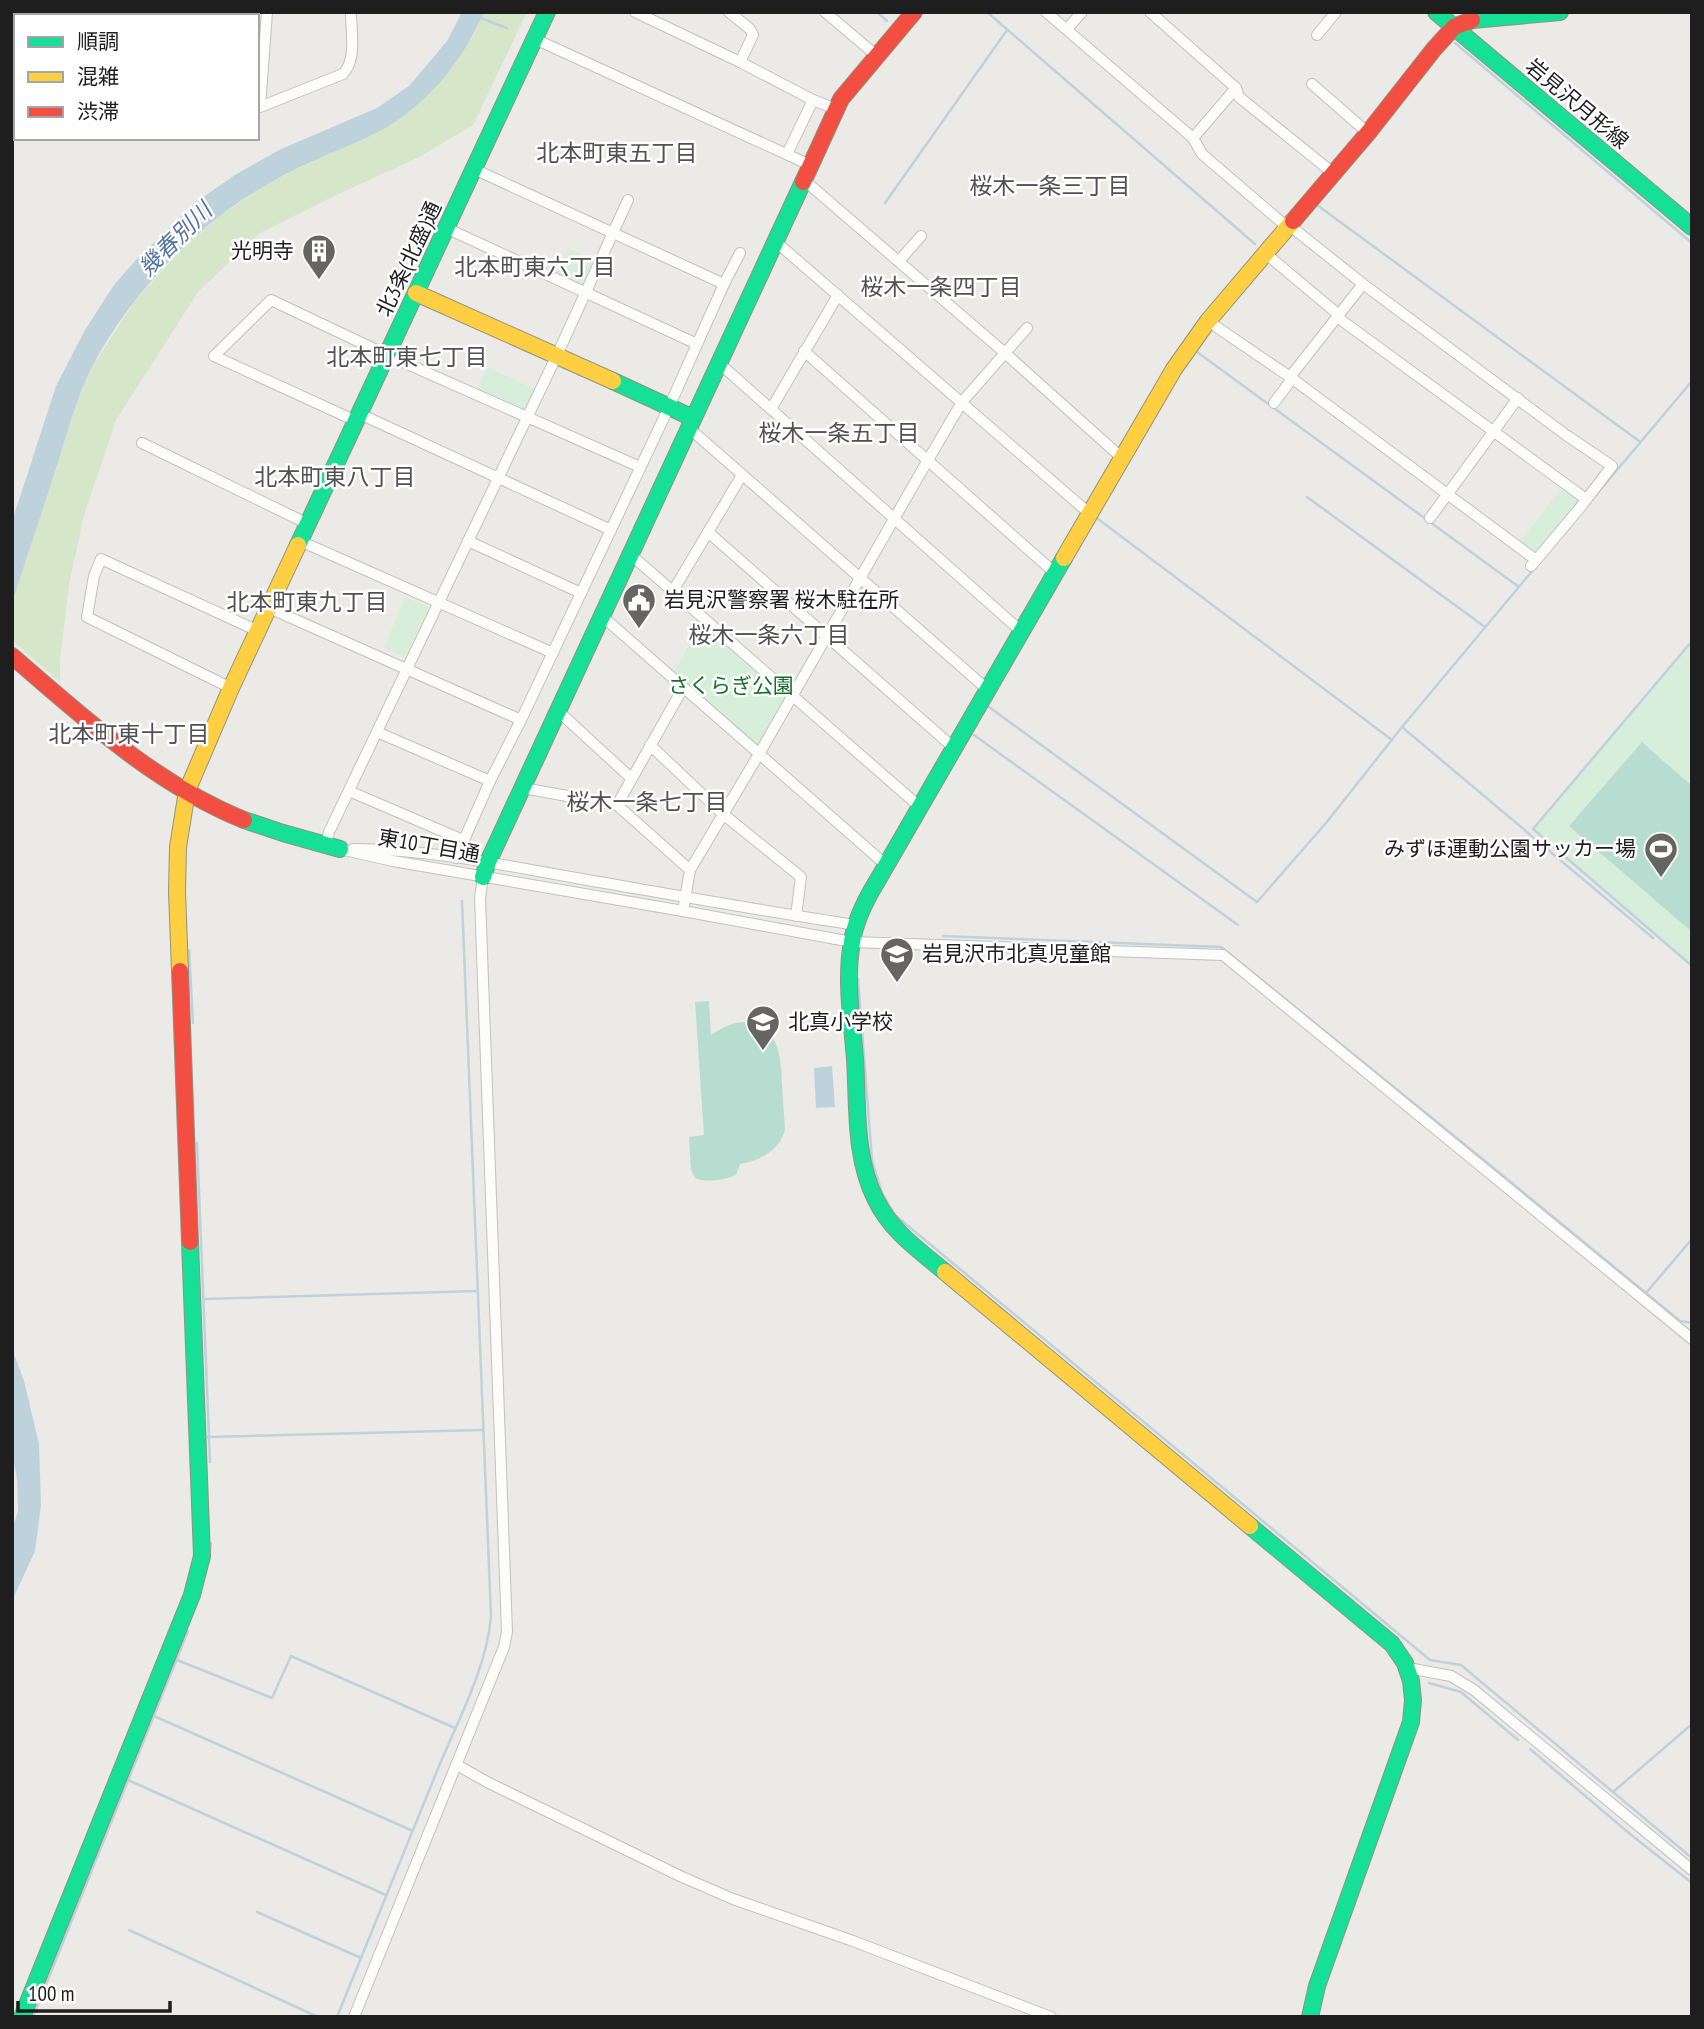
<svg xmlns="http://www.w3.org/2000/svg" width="1704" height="2029" font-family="'PT Sans Narrow','Noto Sans JP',sans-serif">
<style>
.grass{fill:#d5e6c9}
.park{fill:#d7efda}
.pitch{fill:#b7ddd1}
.water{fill:#bed2db}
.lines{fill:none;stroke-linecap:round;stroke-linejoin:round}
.stream{stroke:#bed2db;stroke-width:2.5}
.street-casing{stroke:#c1c1bf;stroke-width:12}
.fast-casing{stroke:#909381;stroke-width:18}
.slow-casing{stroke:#909381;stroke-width:18}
.jam-casing{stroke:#909381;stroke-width:18}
.street{stroke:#fcfcfb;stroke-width:10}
.fast{stroke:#16e098;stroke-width:16}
.slow{stroke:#ffcf43;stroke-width:16}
.jam{stroke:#f24e42;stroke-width:16}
.labels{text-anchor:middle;stroke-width:5;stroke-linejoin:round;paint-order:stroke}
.street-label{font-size:21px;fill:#1e1e1e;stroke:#fff}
.poi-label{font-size:21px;fill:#1e1e1e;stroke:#fff;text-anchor:start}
.park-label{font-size:21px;fill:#186f29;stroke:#fff}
.neighbourhood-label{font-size:23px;fill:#515151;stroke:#fff}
.water-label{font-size:23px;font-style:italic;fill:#5673a2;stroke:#fff}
</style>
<rect width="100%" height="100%" fill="#ebeae7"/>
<path class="grass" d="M 484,12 L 527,12 L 473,125 L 419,157 L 334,196 L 260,233 L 198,292 L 116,420 L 84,515 L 69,584 L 60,660 L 60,682 L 12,640 L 12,603 L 76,405 L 92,367 L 135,301 L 178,253 L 220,216 L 265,185 L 316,160 L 364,139 L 394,123 L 418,104 L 473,37 Z"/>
<g class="park">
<path d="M 569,248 L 599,263 L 584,292 L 554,277 Z"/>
<path d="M 487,367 L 539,391 L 527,416 L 476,392 Z"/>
<path d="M 1563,487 L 1578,499 L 1579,504 L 1539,553 L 1534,554 L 1519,542 Z"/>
<path d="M 405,597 L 429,607 L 405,657 L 384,648 Z"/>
<path d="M 704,619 L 792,696 L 759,754 L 671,677 Z"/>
<path d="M 1692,642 L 1692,965 L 1534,829 Z"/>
</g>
<g class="pitch">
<path d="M 1642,742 L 1692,786 L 1692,932 L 1569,826 Z"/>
<path d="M 709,1001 L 711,1035 C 723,1027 736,1020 751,1023 C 781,1030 781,1062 782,1086 C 783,1101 784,1115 785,1130 C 779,1151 759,1161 740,1164 L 736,1175 C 725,1180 706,1183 695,1178 L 691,1170 L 689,1137 L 704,1135 L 695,1002 Z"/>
</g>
<g class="water">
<path d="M 462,12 L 484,12 C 465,56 435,95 395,122 C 371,138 344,147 318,159 C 278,176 239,199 205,228 C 160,266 119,315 92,367 C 77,397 68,430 58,462 C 43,509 27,556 12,603 L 12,521 L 21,494 L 56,386 L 85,330 L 114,285 L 135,261 L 196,202 L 235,175 L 279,150 L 377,108 L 409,86 L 447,41 Z"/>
<path d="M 832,1066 L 835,1107 L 816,1108 L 814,1068 Z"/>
<path d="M 12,1349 L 24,1381 L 39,1444 L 41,1505 L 35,1551 L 12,1601 L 12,1529 L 18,1512 L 17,1479 L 12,1452 Z"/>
</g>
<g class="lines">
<g class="stream">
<path d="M 877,12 L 887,21"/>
<path d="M 987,12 L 1255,244"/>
<path d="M 478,17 L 507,28"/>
<path d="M 1455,43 L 1692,243"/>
<path d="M 885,203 L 1007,30"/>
<path d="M 1317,205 L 1639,441"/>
<path d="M 1197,352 L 1519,587"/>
<path d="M 1596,495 L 1692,381"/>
<path d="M 1307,497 L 1485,627"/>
<path d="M 1098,519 L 1392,740"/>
<path d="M 1692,641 L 1533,829 L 1692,966"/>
<path d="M 989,707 L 1257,902 L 1326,823 L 1402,727 L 1533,570"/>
<path d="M 1402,727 L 1653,938"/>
<path d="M 974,735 L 1238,925"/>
<path d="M 943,936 L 1221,947 L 1490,1165 L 1680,1321 L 1692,1323"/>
<path d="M 189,950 L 193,1023"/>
<path d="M 858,979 L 872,1160 L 882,1193 L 895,1215 L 1430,1660 L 1461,1665 L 1692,1858"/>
<path d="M 197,1143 L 210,1462"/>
<path d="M 1646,1293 L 1692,1239"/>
<path d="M 205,1299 L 478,1291"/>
<path d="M 208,1437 L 483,1430"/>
<path d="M 209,1562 L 211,1543"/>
<path d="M 177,1660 L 272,1698 L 291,1656 L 455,1728"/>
<path d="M 1429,1683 L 1461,1692 L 1518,1740"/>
<path d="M 154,1716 L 413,1831"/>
<path d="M 1530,1749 L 1630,1834 L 1692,1883"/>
<path d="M 128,1780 L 386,1895"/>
<path d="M 1613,1792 L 1692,1724"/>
<path d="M 257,1912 L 361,1958"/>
<path d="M 129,1930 L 318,2017"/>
<path d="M 33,2017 L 188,1631"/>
<path d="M 337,2017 C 371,1933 405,1849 439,1766 C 459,1719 487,1666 491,1616 L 462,901"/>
</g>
<g class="street-casing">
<g id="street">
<path d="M 76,12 L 87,16"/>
<path d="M 267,12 L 260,107 L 343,74 C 357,59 351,32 351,12"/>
<path d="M 635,12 L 740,62 L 813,100 L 836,109"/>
<path d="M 729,12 L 750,29 L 753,35 L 740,62"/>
<path d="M 825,12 L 877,56"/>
<path d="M 1046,12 L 1193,138"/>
<path d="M 1150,12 L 1236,88 L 1239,97 L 1333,173"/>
<path d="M 1067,29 L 1082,12"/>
<path d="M 1317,35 L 1336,12"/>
<path d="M 535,39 L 810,165"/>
<path d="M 1312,84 L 1368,133"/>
<path d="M 1236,88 L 1193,138 L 1202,154 L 1287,227"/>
<path d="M 787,154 L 813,100"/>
<path d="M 804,180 L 1005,353 L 1122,458"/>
<path d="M 1289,225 L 1363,284 L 1566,435 L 1612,466 L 1579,509 L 1531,566"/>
<path d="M 446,228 L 697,344"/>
<path d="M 775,241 L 1090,514"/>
<path d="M 1265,253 L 1339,315"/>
<path d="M 899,261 L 921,236"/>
<path d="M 724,284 L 740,253"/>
<path d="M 1337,317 L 1586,499"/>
<path d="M 1208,321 L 1290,377 L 1536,560"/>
<path d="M 804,351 L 1055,573"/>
<path d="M 719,363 L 1022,632"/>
<path d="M 1290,377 L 1363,284"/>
<path d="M 1274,403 L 1292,379"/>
<path d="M 771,409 L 838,295"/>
<path d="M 360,414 L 611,530"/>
<path d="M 356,421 L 214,356 L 271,300 L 387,355 L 640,467"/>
<path d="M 689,428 L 988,690"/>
<path d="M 142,443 L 308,524"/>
<path d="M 742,475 L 708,532 L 954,748"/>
<path d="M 1430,518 L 1518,398"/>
<path d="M 300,541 L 553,653"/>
<path d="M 468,541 L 581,593"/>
<path d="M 630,554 L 920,807"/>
<path d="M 673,591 L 708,532"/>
<path d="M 269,608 L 521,720"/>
<path d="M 602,616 L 886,865"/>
<path d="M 231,688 L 87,617 L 94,576 L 101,559 L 258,631"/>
<path d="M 557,710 L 631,778"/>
<path d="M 377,732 L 490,781"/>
<path d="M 650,745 L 723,814 L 801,877 L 796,916"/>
<path d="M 523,788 L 617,805 L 690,870"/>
<path d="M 349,791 L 463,840"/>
<path d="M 617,805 L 683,688"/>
<path d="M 326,845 L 329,832 L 557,355 L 628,200"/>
<path d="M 340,849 L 393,861 L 683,911 L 852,942 L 1223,955 L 1692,1339"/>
<path d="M 353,849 C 428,849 503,865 576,878 C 669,894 762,911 856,925"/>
<path d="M 456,858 L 490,781 L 521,720 L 669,407 L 724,284 L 474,169"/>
<path d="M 683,911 L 690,870 L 759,754 L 928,460 L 962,402 L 1027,328"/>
<path d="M 1408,1668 L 1451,1676 L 1474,1690 L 1692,1870"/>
<path d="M 457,1765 L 489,1783 L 680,1876 L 733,1899 L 853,1941 L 1051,2017"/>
<path d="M 354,2017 L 504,1647 L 507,1632 L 480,898 L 483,877"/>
</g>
</g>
<g class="fast-casing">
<g id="fast">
<path d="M 1436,12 L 1692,227"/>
<path d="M 1472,20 L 1560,12"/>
<path d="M 613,381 L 693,418"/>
<path d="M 298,545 L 547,12"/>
<path d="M 244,820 L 283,833 L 340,849"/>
<path d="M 483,877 L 488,862 L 803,182"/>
<path d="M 945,1272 C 919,1250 891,1231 876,1200 C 854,1158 858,1105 855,1059 C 852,1020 845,980 852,942 C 855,921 865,901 876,883 L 1064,558"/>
<path d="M 1250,1526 L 1392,1644 L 1405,1663 L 1411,1681 L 1413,1700 L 1411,1722 L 1317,1986 L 1310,2017"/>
<path d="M 22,2017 L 192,1595 L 202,1556 L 190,1242"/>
</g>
</g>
<g class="slow-casing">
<g id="slow">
<path d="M 416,293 L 613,381"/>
<path d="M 1064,558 L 1174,369 L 1208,321 L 1293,221"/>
<path d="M 180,971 L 177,892 L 178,847 L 187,791 L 231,688 L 298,545"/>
<path d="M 945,1272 L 1250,1526"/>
</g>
</g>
<g class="jam-casing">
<g id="jam">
<path d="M 803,182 L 841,99 L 914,12"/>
<path d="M 1293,221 L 1368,133 L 1434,49 L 1454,27 L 1472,20"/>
<path d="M 12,656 C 84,718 155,784 244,820"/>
<path d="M 180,971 L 190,1242"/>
</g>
</g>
<use href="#street" class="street"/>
<use href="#fast" class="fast"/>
<use href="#slow" class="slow"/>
<use href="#jam" class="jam"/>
</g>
<defs>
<g id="building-pin" transform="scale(1.75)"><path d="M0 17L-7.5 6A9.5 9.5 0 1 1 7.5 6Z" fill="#666564" stroke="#fff"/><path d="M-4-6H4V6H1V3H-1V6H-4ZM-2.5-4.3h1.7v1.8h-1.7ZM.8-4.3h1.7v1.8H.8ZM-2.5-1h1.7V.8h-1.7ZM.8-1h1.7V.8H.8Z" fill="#fff"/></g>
<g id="civic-pin" transform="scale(1.75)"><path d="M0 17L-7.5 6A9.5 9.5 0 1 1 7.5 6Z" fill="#666564" stroke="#fff"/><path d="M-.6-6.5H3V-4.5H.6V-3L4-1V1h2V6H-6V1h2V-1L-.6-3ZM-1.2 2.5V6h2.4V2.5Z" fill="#fff"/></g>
<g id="stadium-pin" transform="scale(1.75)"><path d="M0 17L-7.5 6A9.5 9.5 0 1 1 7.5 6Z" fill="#666564" stroke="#fff"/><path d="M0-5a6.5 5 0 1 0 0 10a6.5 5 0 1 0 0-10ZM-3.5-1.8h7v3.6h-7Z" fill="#fff"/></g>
<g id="school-pin" transform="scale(1.75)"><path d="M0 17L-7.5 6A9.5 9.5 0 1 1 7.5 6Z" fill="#666564" stroke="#fff"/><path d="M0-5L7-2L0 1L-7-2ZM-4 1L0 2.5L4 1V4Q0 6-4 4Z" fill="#fff"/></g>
</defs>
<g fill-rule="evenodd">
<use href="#building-pin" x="319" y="251"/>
<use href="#civic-pin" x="639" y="600"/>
<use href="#stadium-pin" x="1661" y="849"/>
<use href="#school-pin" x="897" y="954"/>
<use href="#school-pin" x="763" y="1022"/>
</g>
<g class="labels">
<g class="street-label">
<text transform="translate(1577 104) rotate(40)" y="7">岩見沢月形線</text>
<text transform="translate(409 259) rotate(-65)" y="7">北3条(北盛)通</text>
<text transform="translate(429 846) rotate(10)" y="7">東10丁目通</text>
</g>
<g class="poi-label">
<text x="294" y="258" text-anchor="end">光明寺</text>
<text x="664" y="607">岩見沢警察署 桜木駐在所</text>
<text x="1636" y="856" text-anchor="end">みずほ運動公園サッカー場</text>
<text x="922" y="961">岩見沢市北真児童館</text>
<text x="788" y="1029">北真小学校</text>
</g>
<g class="park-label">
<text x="731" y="693">さくらぎ公園</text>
</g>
<g class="neighbourhood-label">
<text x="617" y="161">北本町東五丁目</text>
<text x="1050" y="194">桜木一条三丁目</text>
<text x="535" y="275">北本町東六丁目</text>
<text x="941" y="295">桜木一条四丁目</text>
<text x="407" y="365">北本町東七丁目</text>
<text x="839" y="441">桜木一条五丁目</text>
<text x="335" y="485">北本町東八丁目</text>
<text x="307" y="610">北本町東九丁目</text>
<text x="769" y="643">桜木一条六丁目</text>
<text x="129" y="742">北本町東十丁目</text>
<text x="647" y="810">桜木一条七丁目</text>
</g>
<g class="water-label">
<text transform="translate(175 239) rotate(-45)" y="8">幾春別川</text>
</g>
</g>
<rect width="1704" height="2029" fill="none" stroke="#1e1e1e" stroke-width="28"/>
<rect x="14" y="14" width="245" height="126" fill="#ffffff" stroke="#a5a5a5" stroke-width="2"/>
<rect x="28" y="37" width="35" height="10" fill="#16e098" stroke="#a5a5a5" stroke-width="2"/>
<text x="77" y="49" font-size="21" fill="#1e1e1e">順調</text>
<rect x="28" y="72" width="35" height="10" fill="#ffcf43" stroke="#a5a5a5" stroke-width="2"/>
<text x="77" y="84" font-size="21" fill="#1e1e1e">混雑</text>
<rect x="28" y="107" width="35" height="10" fill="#f24e42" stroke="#a5a5a5" stroke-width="2"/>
<text x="77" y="119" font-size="21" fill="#1e1e1e">渋滞</text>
<path d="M18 2001v10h152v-10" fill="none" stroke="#1e1e1e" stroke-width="3.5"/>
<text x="28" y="2001" font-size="21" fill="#1e1e1e" stroke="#ffffff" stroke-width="5" paint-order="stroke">100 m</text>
</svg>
